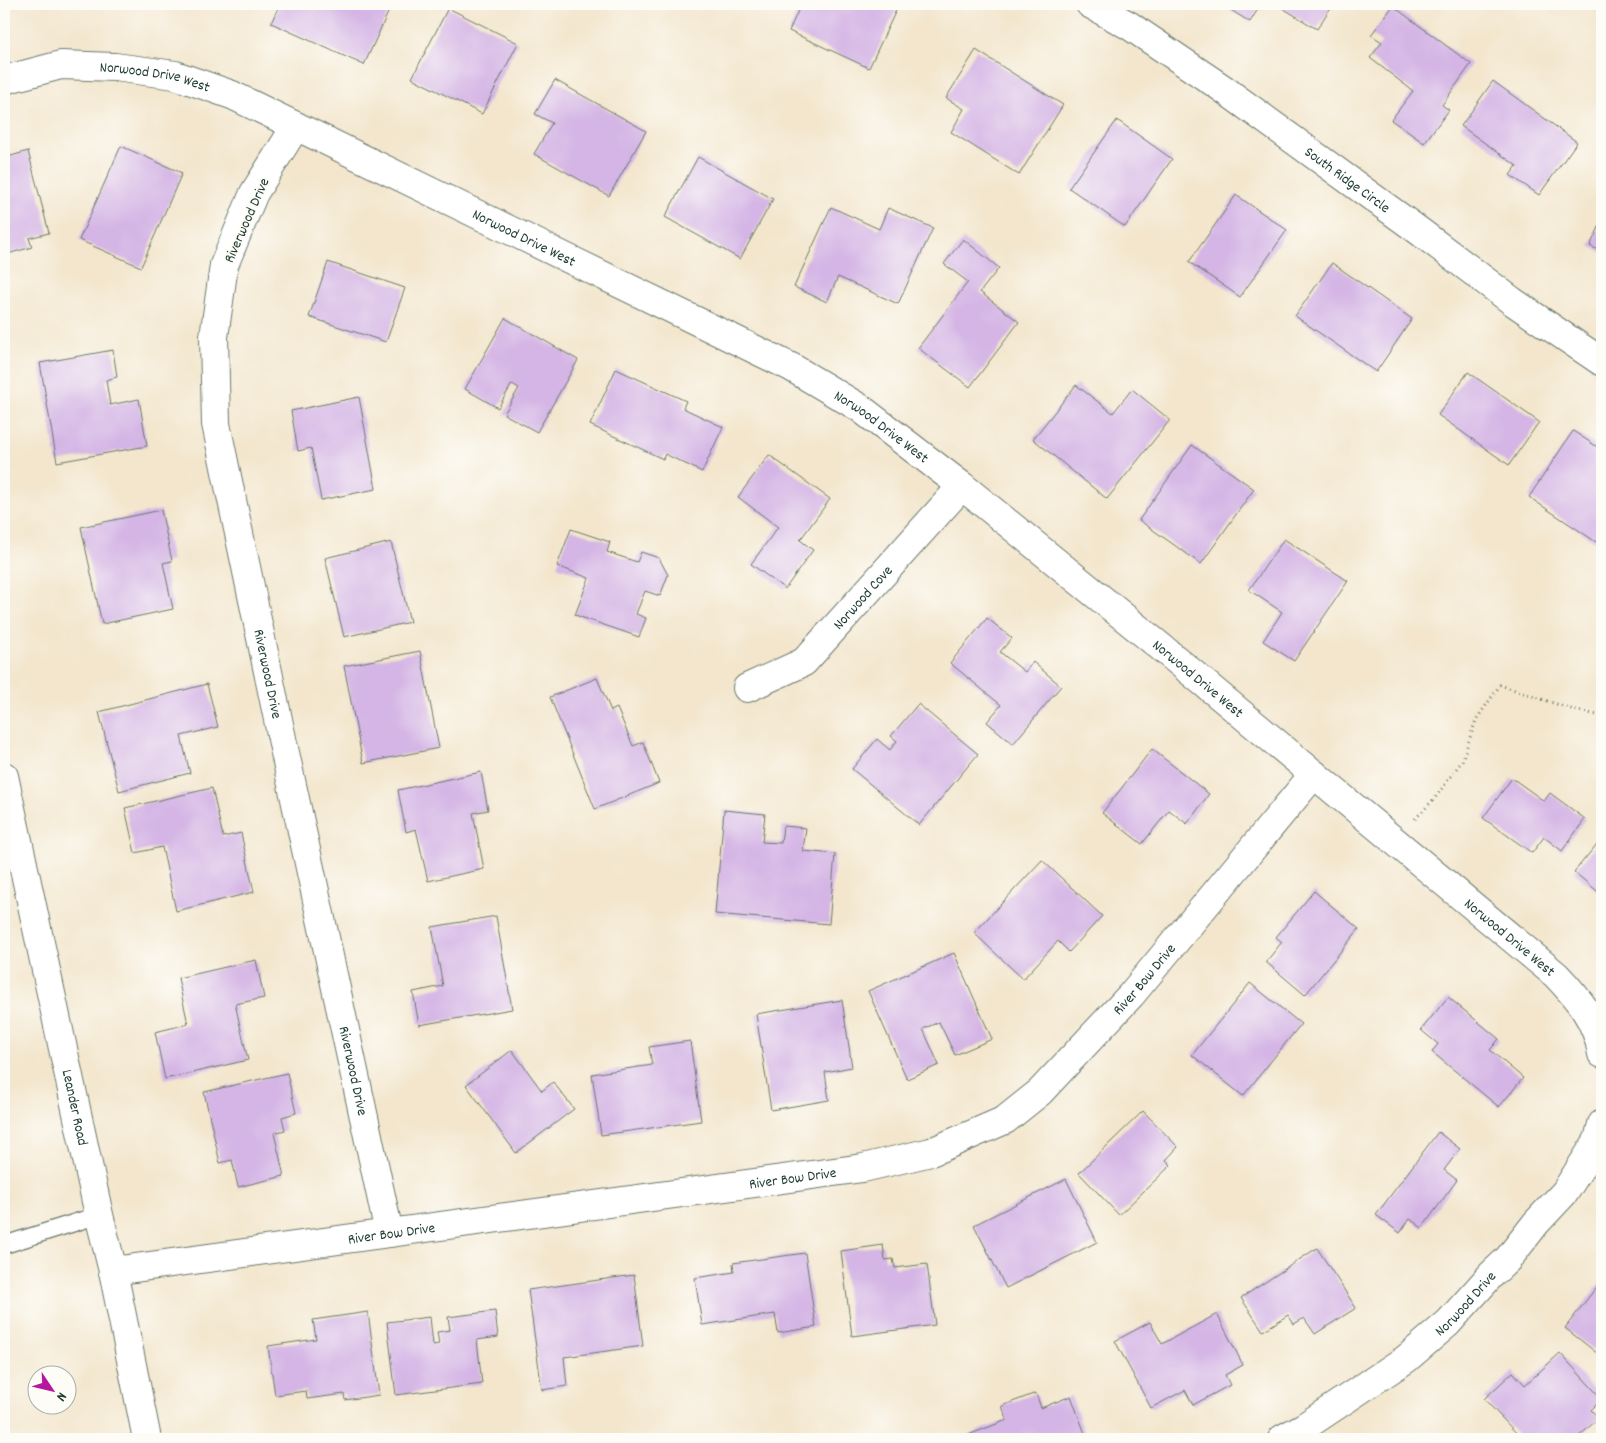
<svg xmlns="http://www.w3.org/2000/svg" width="1606" height="1443" font-family="Dekko,sans-serif">
<style>
.building{fill:#d4b5e5}
.lines{fill:none;stroke-linecap:round;stroke-linejoin:round}
.lane-casing{stroke:#69786a;stroke-width:19}
.street-casing{stroke:#69786a;stroke-width:30}
.secondary-casing{stroke:#69786a;stroke-width:30}
.path{stroke:#69786a;stroke-width:3;stroke-dasharray:1 4;stroke-linecap:butt}
.lane{stroke:#fff;stroke-width:16}
.street{stroke:#fff;stroke-width:28}
.secondary{stroke:#fff;stroke-width:28}
.labels{text-anchor:middle;stroke-width:4.5;stroke-linejoin:round;paint-order:stroke}
.street-label{font-size:15px;fill:#1f3d34;stroke:#fdfcf7}
</style>
<rect width="100%" height="100%" fill="#fdfcf7"/>
<filter id="ink" filterUnits="userSpaceOnUse"><feTurbulence type="fractalNoise" baseFrequency=".02" numOctaves="2"/><feDisplacementMap in="SourceGraphic" scale="10" xChannelSelector="R" yChannelSelector="G"/><feConvolveMatrix kernelMatrix="1 2 1 2 8 2 1 2 1" color-interpolation-filters="sRGB"/></filter>
<filter id="wash" filterUnits="userSpaceOnUse"><feTurbulence type="fractalNoise" baseFrequency=".0096" numOctaves="4" result="noise"/><feDisplacementMap in="SourceGraphic" scale="20" xChannelSelector="R" yChannelSelector="G"/><feGaussianBlur stdDeviation="1.12" result="paint"/><feColorMatrix in="noise" values="0 0 0 0 0 0 0 0 0 0 0 0 0 0 0 0 0 1.4 0 .05"/><feComposite in="paint" operator="in"/></filter>
<g filter="url(#wash)">
<rect width="100%" height="100%" fill="#f3e6cd"/>
<g id="blocks">
<g class="building">
<path d="M 280,4 L 392,4 L 364,65 L 271,23 Z"/>
<path d="M 801,4 L 899,4 L 869,68 L 789,31 Z"/>
<path d="M 1221,4 L 1261,4 L 1250,22 Z"/>
<path d="M 1276,4 L 1333,4 L 1317,29 Z"/>
<path d="M 1584,4 L 1602,4 L 1602,11 Z"/>
<path d="M 1393,6 L 1471,64 L 1442,105 L 1449,110 L 1424,143 L 1391,120 L 1413,91 L 1370,58 L 1382,42 L 1371,35 Z"/>
<path d="M 448,8 L 518,43 L 482,114 L 412,78 Z"/>
<path d="M 976,50 L 1063,105 L 1019,175 L 951,132 L 964,109 L 946,98 Z"/>
<path d="M 555,80 L 646,131 L 609,196 L 534,154 L 552,123 L 535,114 Z"/>
<path d="M 1493,81 L 1577,142 L 1539,195 L 1510,175 L 1517,166 L 1461,126 Z"/>
<path d="M 1117,120 L 1172,159 L 1125,227 L 1069,188 Z"/>
<path d="M 121,146 L 182,173 L 141,267 L 79,240 Z"/>
<path d="M 28,151 L 49,233 L 29,238 L 32,247 L 4,255 L 4,158 Z"/>
<path d="M 698,157 L 773,199 L 740,259 L 665,217 Z"/>
<path d="M 1236,195 L 1287,230 L 1240,297 L 1189,262 Z"/>
<path d="M 831,207 L 879,229 L 888,208 L 933,228 L 898,304 L 838,277 L 827,302 L 794,287 Z"/>
<path d="M 1602,221 L 1602,252 L 1590,246 Z"/>
<path d="M 963,239 L 999,268 L 980,292 L 1019,322 L 970,387 L 918,348 L 968,282 L 944,264 Z"/>
<path d="M 328,262 L 405,288 L 386,342 L 309,317 Z"/>
<path d="M 1332,263 L 1412,319 L 1376,372 L 1295,316 Z"/>
<path d="M 505,318 L 578,360 L 537,432 L 504,414 L 519,388 L 512,384 L 498,408 L 465,389 Z"/>
<path d="M 113,350 L 117,377 L 106,380 L 110,405 L 139,399 L 147,446 L 57,462 L 40,363 Z"/>
<path d="M 616,369 L 686,401 L 683,408 L 723,427 L 702,472 L 665,454 L 663,459 L 590,425 Z"/>
<path d="M 1468,372 L 1539,422 L 1509,465 L 1438,415 Z"/>
<path d="M 1076,385 L 1113,413 L 1132,389 L 1170,420 L 1107,499 L 1033,439 Z"/>
<path d="M 359,397 L 376,489 L 321,500 L 311,448 L 298,451 L 291,411 Z"/>
<path d="M 1573,431 L 1602,450 L 1602,546 L 1529,497 Z"/>
<path d="M 1192,445 L 1254,489 L 1201,564 L 1139,520 Z"/>
<path d="M 769,455 L 830,499 L 800,540 L 813,550 L 785,589 L 751,564 L 778,527 L 738,497 Z"/>
<path d="M 161,510 L 172,561 L 163,563 L 173,609 L 102,624 L 81,527 Z"/>
<path d="M 571,529 L 610,542 L 607,552 L 637,562 L 641,552 L 659,558 L 668,575 L 660,596 L 645,591 L 636,614 L 646,618 L 639,637 L 575,615 L 589,578 L 557,566 Z"/>
<path d="M 1284,539 L 1348,581 L 1294,661 L 1263,641 L 1282,612 L 1249,590 Z"/>
<path d="M 391,542 L 410,622 L 344,637 L 325,558 Z"/>
<path d="M 987,618 L 1012,638 L 1000,652 L 1025,672 L 1033,662 L 1061,686 L 1013,744 L 987,722 L 1001,705 L 950,663 Z"/>
<path d="M 420,651 L 439,748 L 363,763 L 344,666 Z"/>
<path d="M 597,678 L 611,711 L 617,708 L 633,746 L 643,742 L 659,783 L 595,809 L 550,697 Z"/>
<path d="M 207,684 L 218,727 L 181,736 L 190,773 L 119,791 L 99,712 Z"/>
<path d="M 918,704 L 978,754 L 919,825 L 852,769 L 877,739 L 890,750 L 897,741 L 891,736 Z"/>
<path d="M 1152,749 L 1209,794 L 1187,824 L 1169,810 L 1142,844 L 1102,813 Z"/>
<path d="M 481,772 L 488,810 L 473,813 L 484,869 L 428,881 L 416,829 L 406,832 L 398,790 Z"/>
<path d="M 1512,778 L 1544,801 L 1550,793 L 1585,819 L 1562,851 L 1544,837 L 1532,853 L 1483,818 Z"/>
<path d="M 212,788 L 223,837 L 241,833 L 254,892 L 176,911 L 162,847 L 135,853 L 125,808 Z"/>
<path d="M 724,810 L 765,814 L 762,842 L 781,843 L 783,826 L 806,828 L 803,851 L 835,854 L 829,924 L 715,914 Z"/>
<path d="M 1602,838 L 1602,895 L 1574,872 Z"/>
<path d="M 1042,860 L 1102,916 L 1069,952 L 1058,941 L 1023,979 L 974,933 Z"/>
<path d="M 1314,891 L 1359,929 L 1305,995 L 1266,962 L 1282,942 L 1276,937 Z"/>
<path d="M 496,916 L 512,1009 L 419,1025 L 413,992 L 443,986 L 432,927 Z"/>
<path d="M 954,953 L 992,1039 L 955,1055 L 939,1022 L 923,1029 L 939,1065 L 907,1079 L 868,991 Z"/>
<path d="M 256,960 L 264,998 L 235,1004 L 248,1060 L 165,1079 L 155,1032 L 188,1024 L 178,978 Z"/>
<path d="M 1250,983 L 1301,1024 L 1243,1096 L 1192,1055 Z"/>
<path d="M 1448,997 L 1499,1039 L 1490,1050 L 1523,1078 L 1499,1107 L 1432,1052 L 1438,1044 L 1421,1030 Z"/>
<path d="M 842,1000 L 852,1067 L 825,1072 L 829,1100 L 771,1110 L 756,1014 Z"/>
<path d="M 690,1041 L 701,1121 L 601,1135 L 592,1074 L 652,1065 L 649,1047 Z"/>
<path d="M 512,1050 L 542,1091 L 553,1082 L 574,1109 L 516,1153 L 466,1085 Z"/>
<path d="M 287,1073 L 296,1113 L 282,1117 L 285,1130 L 274,1133 L 284,1176 L 238,1187 L 232,1160 L 220,1163 L 204,1092 Z"/>
<path d="M 1143,1111 L 1178,1147 L 1166,1160 L 1171,1165 L 1119,1215 L 1079,1173 Z"/>
<path d="M 1438,1132 L 1460,1149 L 1444,1170 L 1457,1180 L 1422,1228 L 1410,1219 L 1400,1233 L 1376,1215 Z"/>
<path d="M 1066,1179 L 1097,1242 L 1006,1288 L 974,1225 Z"/>
<path d="M 883,1245 L 885,1260 L 893,1259 L 895,1268 L 927,1264 L 935,1325 L 852,1336 L 841,1251 Z"/>
<path d="M 1317,1248 L 1356,1308 L 1315,1334 L 1304,1318 L 1294,1324 L 1288,1315 L 1263,1331 L 1241,1298 Z"/>
<path d="M 805,1253 L 816,1327 L 778,1333 L 775,1314 L 702,1325 L 695,1278 L 734,1272 L 733,1263 Z"/>
<path d="M 634,1275 L 643,1346 L 564,1357 L 567,1386 L 542,1390 L 528,1290 Z"/>
<path d="M 1602,1280 L 1602,1357 L 1565,1328 Z"/>
<path d="M 495,1311 L 498,1337 L 477,1340 L 482,1384 L 396,1395 L 387,1322 L 430,1317 L 433,1345 L 439,1344 L 437,1332 L 450,1330 L 448,1317 Z"/>
<path d="M 368,1312 L 379,1395 L 345,1400 L 344,1394 L 307,1399 L 306,1391 L 275,1395 L 268,1346 L 316,1339 L 313,1320 Z"/>
<path d="M 1217,1314 L 1243,1365 L 1225,1375 L 1230,1385 L 1193,1405 L 1185,1390 L 1151,1408 L 1115,1341 L 1150,1322 L 1162,1344 Z"/>
<path d="M 1560,1353 L 1602,1399 L 1591,1410 L 1599,1418 L 1576,1439 L 1522,1439 L 1484,1399 L 1513,1372 L 1525,1385 Z"/>
<path d="M 1036,1393 L 1041,1408 L 1071,1396 L 1087,1439 L 964,1439 L 963,1437 L 1007,1420 L 1002,1406 Z"/>
</g>
</g>
</g>
<g filter="url(#ink)">
<use href="#blocks" fill-opacity="0" stroke="#69786a" stroke-width="1"/>
<g class="lines">
<g class="lane-casing">
<path id="lane" d="M 4,1245 L 99,1215"/>
</g>
<g class="street-casing">
<g id="street">
<path id="s1" d="M 1090,4 L 1130,26 L 1222,88 L 1419,231 L 1512,301 L 1602,362"/>
<path id="s2" d="M 4,80 L 61,65 L 115,67 L 175,75 L 232,95 L 791,367 L 860,408 L 962,486 L 1162,648 L 1556,975 C 1579,999 1597,1021 1602,1054"/>
<path id="s3" d="M 296,126 L 254,193 L 224,265 L 214,337 L 216,424 L 284,748 L 389,1233"/>
<path id="s4" d="M 747,688 L 804,662 L 962,486"/>
<path id="s5" d="M 113,1271 L 863,1168 L 931,1152 L 1005,1120 L 1040,1092 L 1131,995 L 1314,774"/>
<path id="s6" d="M 1282,1439 L 1304,1427 L 1406,1359 L 1448,1323 L 1491,1275 L 1508,1259 L 1536,1223 L 1565,1192 L 1598,1140 L 1602,1124"/>
</g>
</g>
<g class="secondary-casing">
<g id="secondary">
<path id="s7" d="M 4,776 L 99,1215 L 113,1271 L 147,1439"/>
</g>
</g>
<path class="path" d="M 1415,819 L 1435,798 L 1462,761 L 1476,720 L 1500,685 L 1574,710 L 1602,716"/>
<use href="#lane" class="lane"/>
<use href="#street" class="street"/>
<use href="#secondary" class="secondary"/>
</g>
</g>
<g class="labels">
<g class="street-label">
<text dy="5" stroke="none"><textPath href="#s2" startOffset="154">Norwood Drive West</textPath></text>
<text dy="5" stroke="none"><textPath href="#s1" startOffset="312">South Ridge Circle</textPath></text>
<text transform="translate(246 220) rotate(-66)" y="5">Riverwood Drive</text>
<text dy="5" stroke="none"><textPath href="#s2" startOffset="559">Norwood Drive West</textPath></text>
<text dy="5" stroke="none"><textPath href="#s2" startOffset="964">Norwood Drive West</textPath></text>
<text dy="5" stroke="none"><textPath href="#s4" startOffset="150">Norwood Cove</textPath></text>
<text dy="5" stroke="none"><textPath href="#s3" startOffset="572">Riverwood Drive</textPath></text>
<text dy="5" stroke="none"><textPath href="#s2" startOffset="1369">Norwood Drive West</textPath></text>
<text dy="5" stroke="none"><textPath href="#s2" startOffset="1774">Norwood Drive West</textPath></text>
<text dy="5" stroke="none"><textPath href="#s5" startOffset="1106">River Bow Drive</textPath></text>
<text dy="5" stroke="none"><textPath href="#s3" startOffset="978">Riverwood Drive</textPath></text>
<text dy="5" stroke="none"><textPath href="#s7" startOffset="339">Leander Road</textPath></text>
<text dy="5" stroke="none"><textPath href="#s5" startOffset="686">River Bow Drive</textPath></text>
<text dy="5" stroke="none"><textPath href="#s5" startOffset="281">River Bow Drive</textPath></text>
<text dy="5" stroke="none"><textPath href="#s6" startOffset="229">Norwood Drive</textPath></text>
</g>
</g>
<rect width="1606" height="1443" fill="none" stroke="#fdfcf7" stroke-width="20"/>
<g transform="translate(52 1390) rotate(125)"><circle r="24" fill="#fdfcf7" stroke="#a4b0a9"/>
<path d="M0-4L9 19L0 12L-9 19Z" fill="#b5179e"/>
<text y="-8" font-size="14" font-weight="bold" text-anchor="middle" fill="#1f3d34">N</text>
</g>
</svg>
